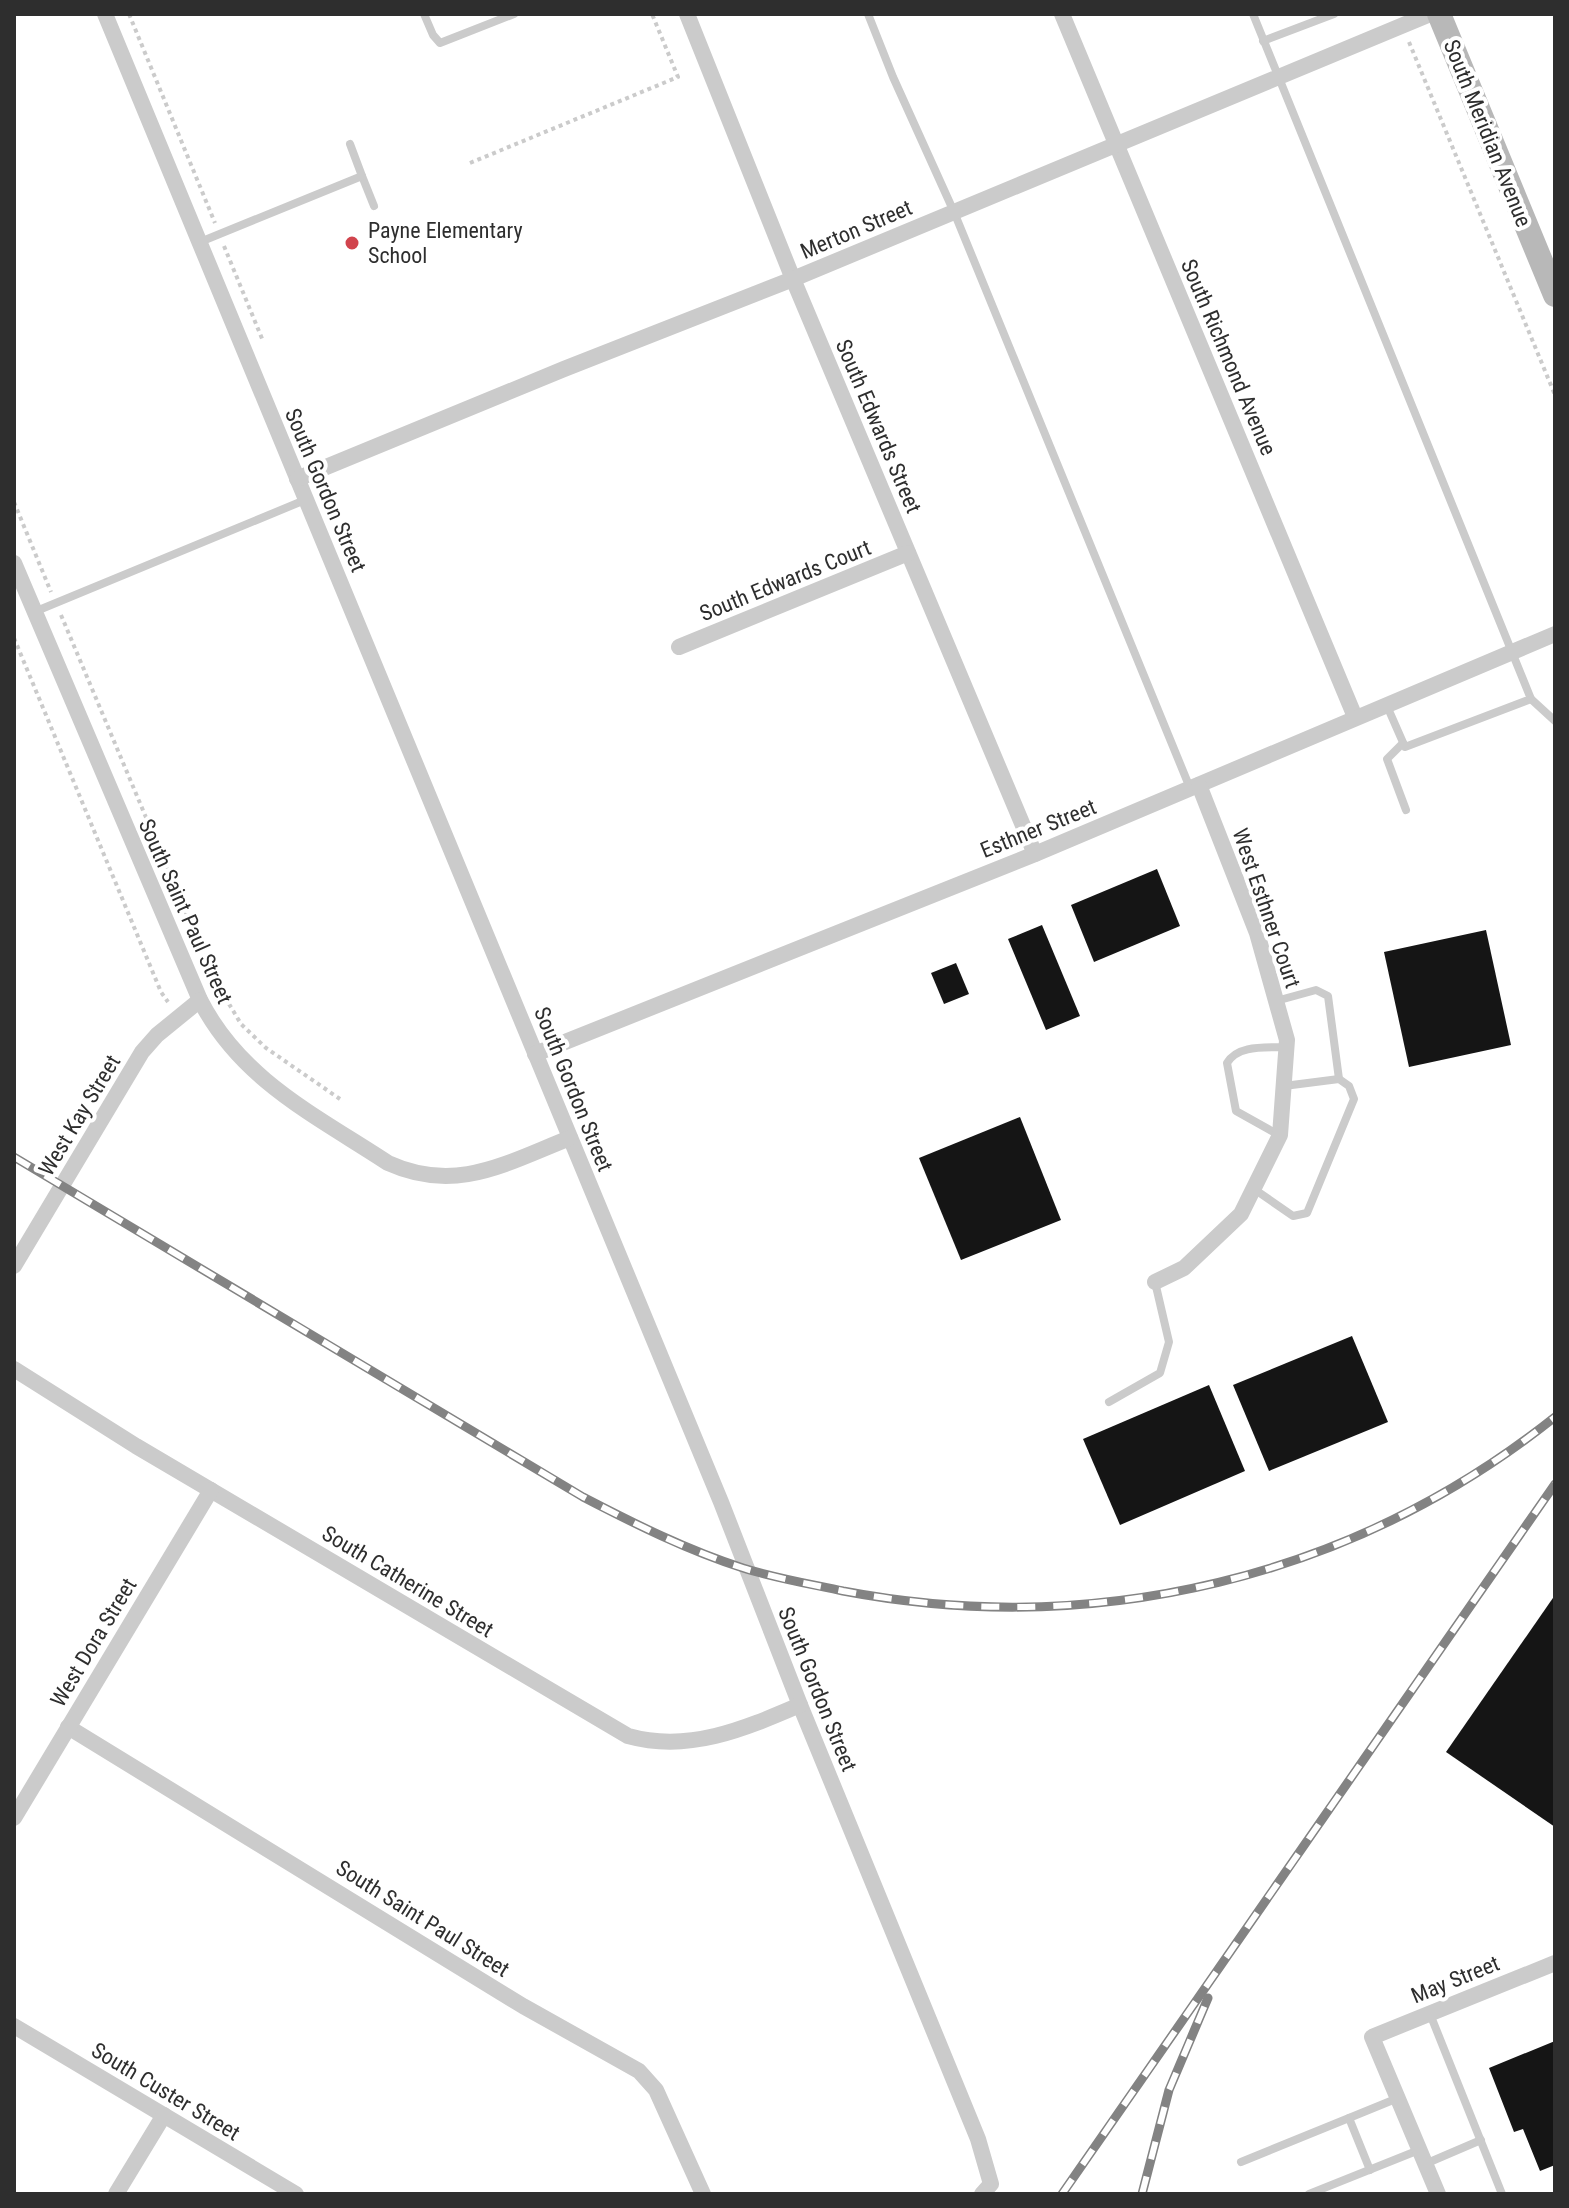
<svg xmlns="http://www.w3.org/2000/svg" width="1569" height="2208" font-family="'Roboto Condensed',sans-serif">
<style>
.building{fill:#151515}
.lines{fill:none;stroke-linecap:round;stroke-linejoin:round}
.path{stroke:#cbcbcb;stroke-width:4;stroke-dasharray:4 4;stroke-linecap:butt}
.service{stroke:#cbcbcb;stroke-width:8}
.minor{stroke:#cbcbcb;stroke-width:16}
.secondary{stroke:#b8b8b8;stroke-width:24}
.rail-casing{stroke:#838383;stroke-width:9}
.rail{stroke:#fff;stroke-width:6;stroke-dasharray:18;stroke-linecap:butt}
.poi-dot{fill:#d1444d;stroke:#fff;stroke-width:3}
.labels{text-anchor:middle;stroke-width:8;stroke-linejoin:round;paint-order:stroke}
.street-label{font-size:22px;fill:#2e2e2e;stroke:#fff}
.poi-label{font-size:22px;fill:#2e2e2e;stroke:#fff;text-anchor:start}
</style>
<rect width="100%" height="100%" fill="#fff"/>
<g class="building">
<path d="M 1157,869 L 1180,926 L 1094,962 L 1071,905 Z"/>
<path d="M 1042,925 L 1080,1016 L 1046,1030 L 1008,939 Z"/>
<path d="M 1486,930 L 1511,1045 L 1409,1067 L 1384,952 Z"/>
<path d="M 956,963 L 969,994 L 944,1004 L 931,973 Z"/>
<path d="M 1020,1117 L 1061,1220 L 961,1260 L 919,1158 Z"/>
<path d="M 1352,1336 L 1388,1422 L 1269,1471 L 1233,1385 Z"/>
<path d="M 1209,1385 L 1245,1471 L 1120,1525 L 1083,1439 Z"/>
<path d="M 1555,1595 L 1555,1827 L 1446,1752 Z"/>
<path d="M 1555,2041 L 1555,2165 L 1540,2171 L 1523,2129 L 1514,2132 L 1489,2068 Z"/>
</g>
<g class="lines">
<g class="path">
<path d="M 129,14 L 215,223"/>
<path d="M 1409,42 L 1555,395"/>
<path d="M 470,163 L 678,77 L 652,14"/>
<path d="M 224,246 L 263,341"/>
<path d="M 14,502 L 51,592"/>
<path d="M 61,615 L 213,977 L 241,1024 L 266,1048 L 340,1099"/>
<path d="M 14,638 L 161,992 L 168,1002"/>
</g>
<g class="service">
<path d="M 424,14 L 433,35 L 440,43 L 514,14"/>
<path d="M 868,14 L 893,77 L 954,212 L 1190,788"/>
<path d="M 1253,14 L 1531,699 L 1405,747 L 1387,706"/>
<path d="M 1263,41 L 1334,14"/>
<path d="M 362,176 L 374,206"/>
<path d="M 200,242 L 362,176 L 350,144"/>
<path d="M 34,612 L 305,500"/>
<path d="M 1531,699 L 1555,721"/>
<path d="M 1403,743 L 1387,759 L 1406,810"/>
<path d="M 1276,1001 L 1316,990 L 1328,996 L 1339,1079"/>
<path d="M 1279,1135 L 1236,1111 L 1227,1063 C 1238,1044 1267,1048 1286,1047"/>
<path d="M 1254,1189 L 1293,1216 L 1307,1213 L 1354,1099 L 1349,1086 L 1339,1079 L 1284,1086"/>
<path d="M 1109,1402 L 1160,1373 L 1169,1342 L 1155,1282"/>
<path d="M 1430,2014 L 1502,2194"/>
<path d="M 1241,2162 L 1349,2118"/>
<path d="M 1425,2164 L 1481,2140"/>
<path d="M 1370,2170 L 1349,2118 L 1398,2098"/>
<path d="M 1309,2194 L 1419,2150"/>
</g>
<g class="minor">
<path d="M 105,14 L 721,1502 L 800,1705 L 978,2139 L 991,2184 L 982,2194"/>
<path d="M 687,14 L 793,279 L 1035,854"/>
<path d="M 1062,14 L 1355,717"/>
<path d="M 297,479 L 564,369 L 793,279 L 1430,14"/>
<path d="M 14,563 L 200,1000 C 241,1080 315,1115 388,1163 C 456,1194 506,1163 570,1138"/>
<path d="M 679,647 L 908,553"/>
<path d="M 535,1054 L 1035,854 L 1555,634"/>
<path d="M 14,1266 L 142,1052 L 157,1035 L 200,1000"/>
<path d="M 1155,1282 L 1184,1268 L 1241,1214 L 1280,1135 L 1287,1040 L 1257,933 L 1199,785"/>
<path d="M 14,1369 L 136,1446 L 628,1736 C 689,1753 744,1729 800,1705"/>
<path d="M 68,1727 L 523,2006 L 639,2071 L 656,2090 L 703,2194"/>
<path d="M 14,1818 L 211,1490"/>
<path d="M 14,2026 L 296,2194"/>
<path d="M 116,2194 L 164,2115"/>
<path d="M 1438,2194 L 1372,2037 L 1555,1963"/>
</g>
<path class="secondary" d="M 1439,14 L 1555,295"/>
<g class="rail-casing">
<g id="rail">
<path d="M 14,1157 L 583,1497 C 635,1524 687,1550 743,1568 C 775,1578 810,1584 843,1591 C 1097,1639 1353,1578 1555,1417"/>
<path d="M 1062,2194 L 1555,1484"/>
<path d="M 1142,2194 L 1169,2090 L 1208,1998"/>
</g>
</g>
<use href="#rail" class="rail"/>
</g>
<circle class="poi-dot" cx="352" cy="243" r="8"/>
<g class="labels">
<g class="street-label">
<text transform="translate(1488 133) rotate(68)" y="8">South Meridian Avenue</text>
<text transform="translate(856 229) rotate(-23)" y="8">Merton Street</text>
<text transform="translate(1229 357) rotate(67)" y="8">South Richmond Avenue</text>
<text transform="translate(879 426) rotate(67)" y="8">South Edwards Street</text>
<text transform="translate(326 490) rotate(67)" y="8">South Gordon Street</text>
<text transform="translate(785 580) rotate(-22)" y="8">South Edwards Court</text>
<text transform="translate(1038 828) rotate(-22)" y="8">Esthner Street</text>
<text transform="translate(1267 908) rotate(71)" y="8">West Esthner Court</text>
<text transform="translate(186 911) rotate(66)" y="8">South Saint Paul Street</text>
<text transform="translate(574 1089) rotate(68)" y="8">South Gordon Street</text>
<text transform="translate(79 1115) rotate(-59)" y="8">West Kay Street</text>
<text transform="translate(408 1581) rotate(31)" y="8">South Catherine Street</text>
<text transform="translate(93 1642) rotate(-59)" y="8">West Dora Street</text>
<text transform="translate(818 1689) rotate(68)" y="8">South Gordon Street</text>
<text transform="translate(423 1918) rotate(32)" y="8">South Saint Paul Street</text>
<text transform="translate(1455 1979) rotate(-22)" y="8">May Street</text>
<text transform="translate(166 2091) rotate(31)" y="8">South Custer Street</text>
</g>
<g class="poi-label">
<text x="368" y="238">Payne Elementary<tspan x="368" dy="25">School</tspan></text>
</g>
</g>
<rect width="1569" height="2208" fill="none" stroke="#2e2e2e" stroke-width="32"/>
</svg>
